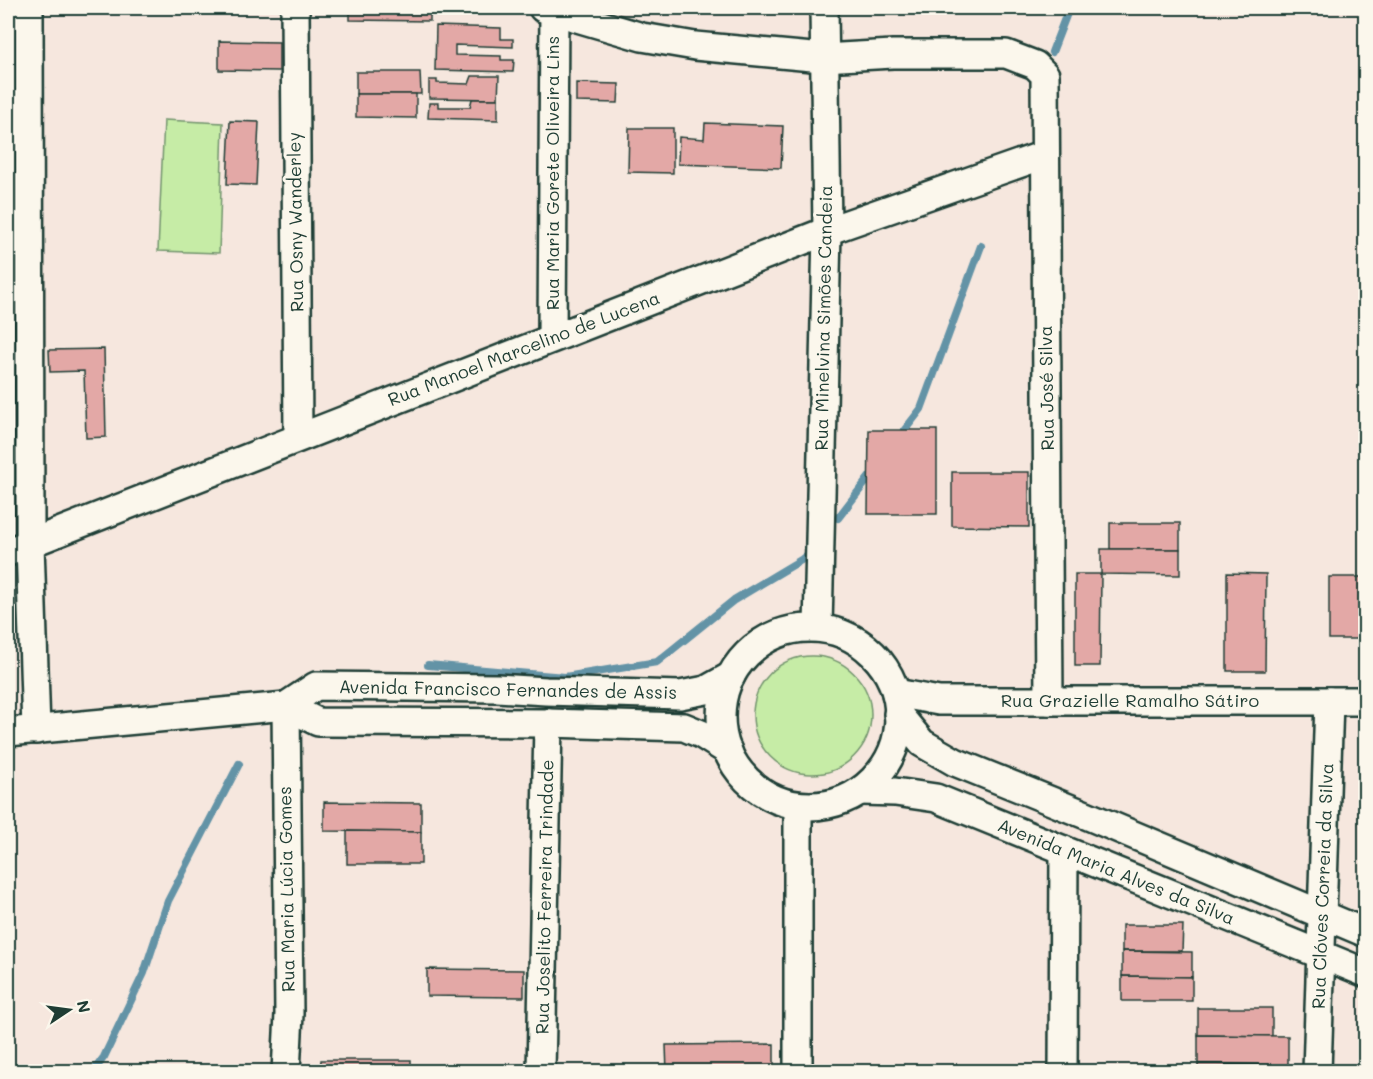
<svg xmlns="http://www.w3.org/2000/svg" width="1373" height="1079" font-family="Mali,sans-serif">
<style>
.green{fill:#c6eca6;stroke:#72946d;stroke-width:1.5}
.lines{fill:none;stroke-linecap:round;stroke-linejoin:round}
.stream{stroke:#6393a6;stroke-width:8}
.building{fill:#e3a8a6;stroke:#1f3d34;stroke-width:1.5}
.minor-casing{stroke:#1f3d34;stroke-width:32}
.minor{stroke:#fbf7ec;stroke-width:27}
.labels{text-anchor:middle;stroke-width:6;stroke-linejoin:round;paint-order:stroke}
.street-label{font-size:18px;fill:#1f3d34;stroke:#fbf7ec}
</style>
<rect width="100%" height="100%" fill="#f6e7de"/>
<filter id="ink" filterUnits="userSpaceOnUse"><feTurbulence type="fractalNoise" baseFrequency=".0167" numOctaves="2"/><feDisplacementMap in="SourceGraphic" scale="12" xChannelSelector="R" yChannelSelector="G"/><feConvolveMatrix kernelMatrix="1 2 1 2 8 2 1 2 1" color-interpolation-filters="sRGB"/></filter>
<g filter="url(#ink)">
<g class="green">
<path d="M 164,120 L 223,123 L 219,253 L 158,251 Z"/>
<circle cx="812" cy="715" r="59"/>
</g>
<g class="lines">
<g class="stream">
<path d="M 1052,52 L 1069,8"/>
<path d="M 900,436 L 921,409 L 981,246"/>
<path d="M 838,518 L 875,470"/>
<path d="M 428,665 L 565,677 L 657,662 L 734,600 L 801,560 L 813,550"/>
<path d="M 93,1072 L 104,1057 L 144,973 L 168,901 L 239,764"/>
</g>
</g>
<g class="building">
<path d="M 350,8 L 430,8 L 430,21 L 350,20 Z"/>
<path d="M 436,26 L 501,28 L 501,39 L 513,39 L 513,47 L 455,45 L 455,55 L 501,56 L 501,60 L 514,60 L 513,72 L 435,70 Z"/>
<path d="M 219,41 L 279,42 L 279,71 L 219,70 Z"/>
<path d="M 356,72 L 420,72 L 421,94 L 356,94 Z"/>
<path d="M 472,76 L 499,76 L 498,99 L 429,98 L 429,80 L 437,80 L 437,83 L 469,84 Z"/>
<path d="M 576,83 L 619,84 L 618,103 L 576,102 Z"/>
<path d="M 356,94 L 416,94 L 416,118 L 356,117 Z"/>
<path d="M 472,99 L 498,99 L 498,120 L 428,118 L 429,103 L 438,103 L 438,107 L 470,107 Z"/>
<path d="M 230,121 L 259,122 L 256,185 L 227,184 Z"/>
<path d="M 705,123 L 783,126 L 781,168 L 678,164 L 679,137 L 704,139 Z"/>
<path d="M 629,128 L 673,128 L 673,173 L 628,172 Z"/>
<rect x="8" y="140" width="6" height="17"/>
<path d="M 104,349 L 106,437 L 86,438 L 84,371 L 50,372 L 49,350 Z"/>
<path d="M 869,430 L 937,430 L 937,514 L 868,514 Z"/>
<path d="M 952,472 L 1029,472 L 1029,527 L 952,526 Z"/>
<rect x="1110" y="523" width="70" height="26"/>
<path d="M 1101,549 L 1180,549 L 1180,575 L 1101,574 Z"/>
<path d="M 1227,573 L 1266,574 L 1265,671 L 1227,671 Z"/>
<path d="M 1075,574 L 1101,574 L 1100,666 L 1075,666 Z"/>
<path d="M 1329,577 L 1364,577 L 1363,639 L 1329,639 Z"/>
<path d="M 324,802 L 421,803 L 421,832 L 324,831 Z"/>
<path d="M 347,831 L 421,832 L 421,864 L 347,864 Z"/>
<path d="M 1122,925 L 1183,925 L 1182,951 L 1122,951 Z"/>
<path d="M 1122,951 L 1192,952 L 1192,977 L 1122,976 Z"/>
<path d="M 427,969 L 524,970 L 524,997 L 427,996 Z"/>
<path d="M 1122,976 L 1192,977 L 1192,1001 L 1122,1001 Z"/>
<path d="M 1198,1008 L 1272,1008 L 1272,1036 L 1198,1035 Z"/>
<path d="M 1198,1035 L 1288,1036 L 1288,1065 L 1198,1064 Z"/>
<path d="M 774,1044 L 774,1072 L 667,1072 L 666,1045 Z"/>
<path d="M 321,1060 L 411,1060 L 411,1072 L 320,1072 Z"/>
<path d="M 1198,1064 L 1272,1065 L 1272,1072 L 1198,1072 Z"/>
</g>
<g class="lines">
<g class="minor-casing">
<g id="minor">
<path d="M 29,8 L 30,544 L 36,730"/>
<path d="M 295,8 L 298,437"/>
<path d="M 543,8 L 642,37 L 695,46 L 823,58 L 893,54 L 1006,54 L 1035,65 L 1045,75 L 1049,701"/>
<path d="M 552,338 L 554,8"/>
<path d="M 8,552 L 827,231 L 1044,155"/>
<circle cx="810" cy="717" r="89"/>
<path d="M 818,628 L 827,231 L 824,8"/>
<path d="M 896,693 L 939,701 L 1366,701"/>
<path d="M 286,706 L 318,722 L 548,723 L 684,727 L 701,734 L 728,751"/>
<path d="M 286,706 L 289,1014 L 286,1072"/>
<path d="M 898,714 L 922,743 L 955,762 L 1086,815 L 1366,933"/>
<path d="M 8,732 L 286,706 L 316,686 L 497,688 L 546,691 L 680,695 L 706,690 L 731,676"/>
<path d="M 862,791 L 895,792 L 936,798 L 1366,973"/>
<path d="M 798,806 L 798,1072"/>
<path d="M 541,1072 L 548,723"/>
<path d="M 1063,1072 L 1064,850"/>
<path d="M 1317,1072 L 1329,701"/>
</g>
</g>
<use href="#minor" class="minor"/>
</g>
</g>
<g class="labels">
<g class="street-label">
<text transform="translate(553 173) rotate(-90)" y="6">Rua Maria Gorete Oliveira Lins</text>
<text transform="translate(296 222) rotate(-91)" y="6">Rua Osny Wanderley</text>
<text transform="translate(824 318) rotate(-89)" y="6">Rua Minelvina Simões Candeia</text>
<text transform="translate(524 349) rotate(-21)" y="6">Rua Manoel Marcelino de Lucena</text>
<text transform="translate(1047 388) rotate(-91)" y="6">Rua José Silva</text>
<text transform="translate(508 690) rotate(1)" y="6">Avenida Francisco Fernandes de Assis</text>
<text x="1130" y="707">Rua Grazielle Ramalho Sátiro</text>
<text transform="translate(1116 872) rotate(22)" y="6">Avenida Maria Alves da Silva</text>
<text transform="translate(1323 886) rotate(-88)" y="6">Rua Clóves Correia da Silva</text>
<text transform="translate(287 889) rotate(-91)" y="6">Rua Maria Lúcia Gomes</text>
<text transform="translate(545 897) rotate(-89)" y="6">Rua Joselito Ferreira Trindade</text>
</g>
</g>
<rect width="1373" height="1079" fill="none" stroke="#fbf7ec" stroke-width="30"/>
<rect x="15" y="15" width="1343" height="1049" fill="none" stroke="#1f3d34" stroke-width="2" filter="url(#ink)"/>
<g transform="translate(69 1010) rotate(77)" stroke="#fbf7ec" stroke-width="4.5" paint-order="stroke">
<path d="M0-4.5L10 22L0 15L-10 22Z" fill="#1f3d34"/>
<text y="-9" font-size="16" font-weight="bold" text-anchor="middle" fill="#1f3d34">N</text>
</g>
</svg>
